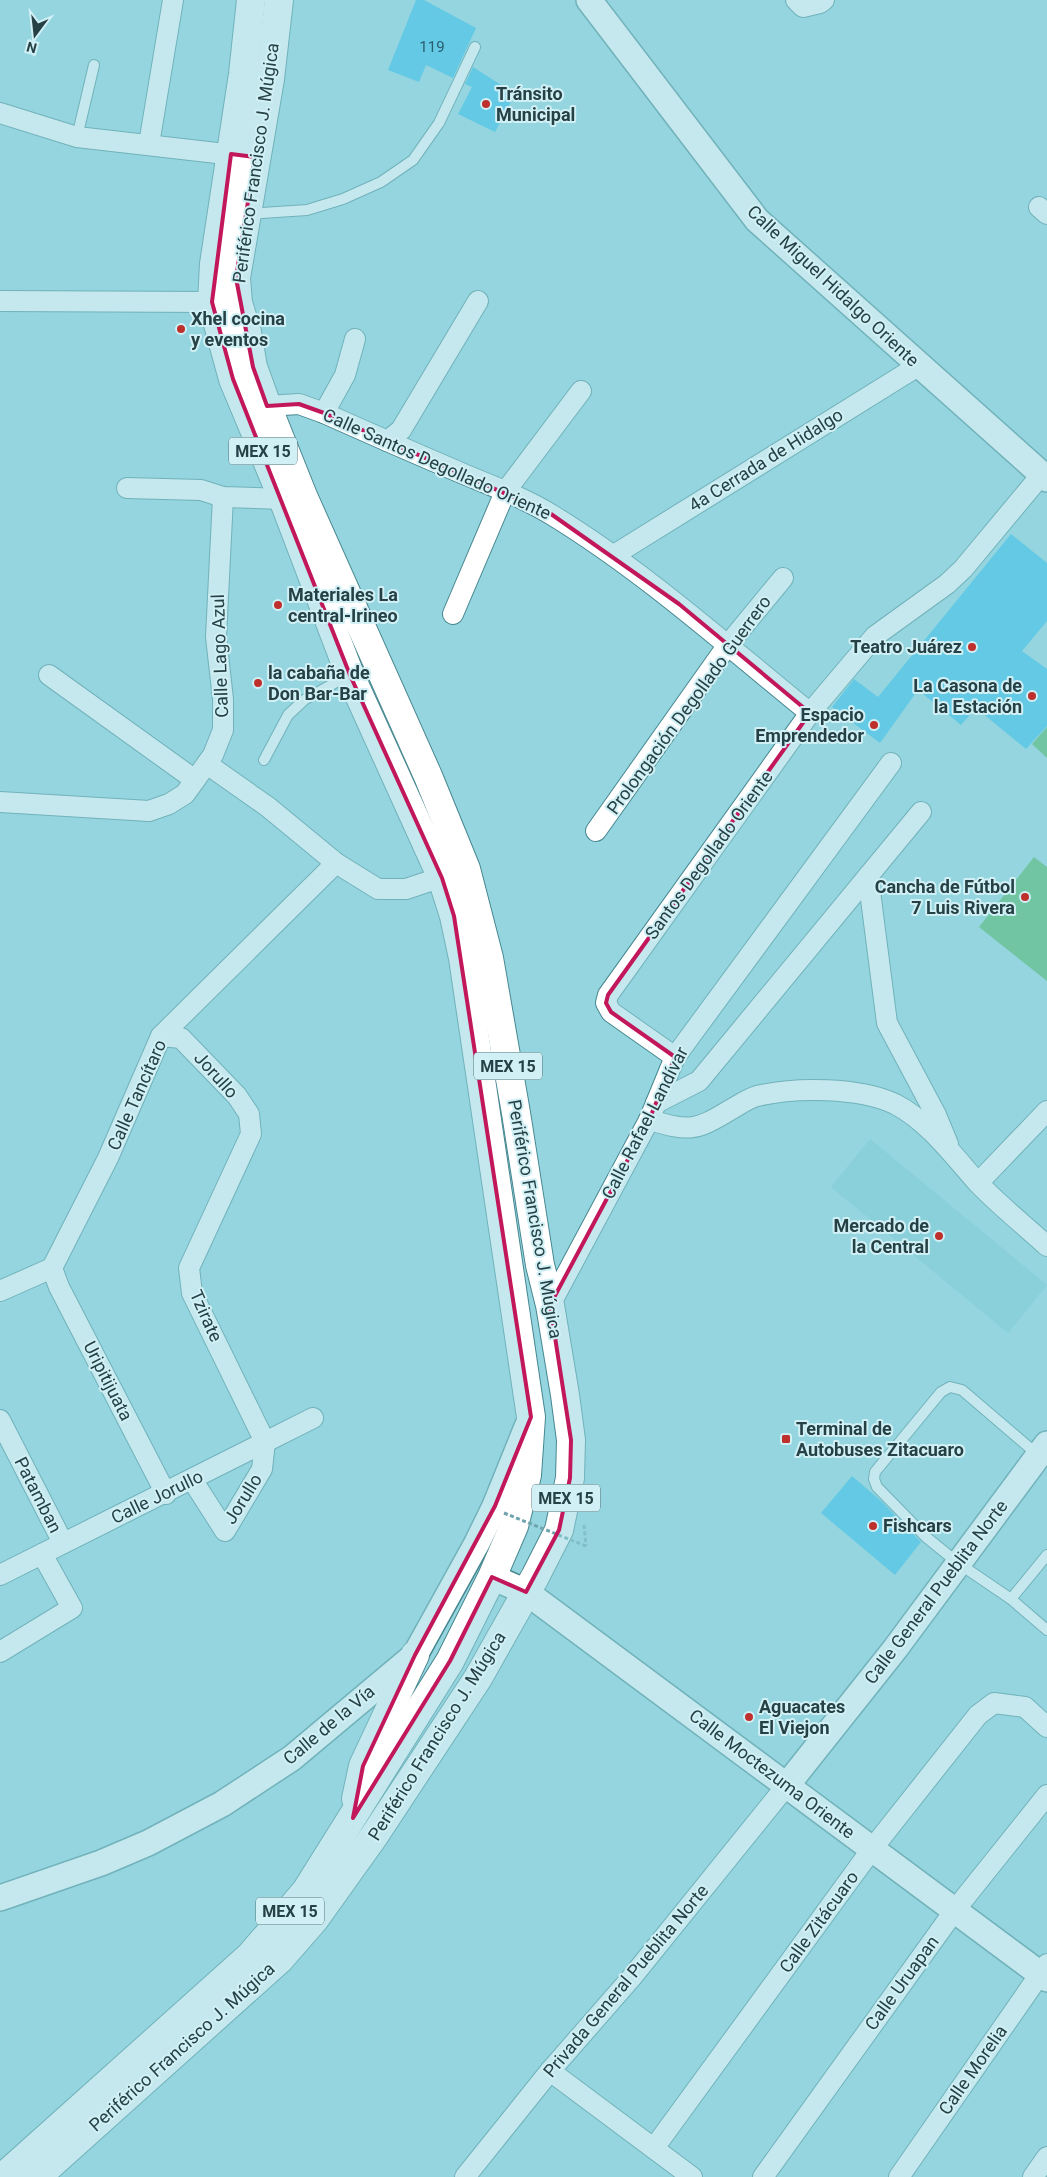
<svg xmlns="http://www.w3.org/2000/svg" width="1047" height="2177" font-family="Roboto,sans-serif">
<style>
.built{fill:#7dc9d4}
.green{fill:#49b15c}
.building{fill:#2cbaeb}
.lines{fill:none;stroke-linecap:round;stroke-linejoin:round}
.service-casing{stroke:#478790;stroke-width:12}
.minor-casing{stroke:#478790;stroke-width:22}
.tertiary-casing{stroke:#478790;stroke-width:28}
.primary-casing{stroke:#478790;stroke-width:30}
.path{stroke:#6fa4ac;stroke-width:3;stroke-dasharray:4 2.5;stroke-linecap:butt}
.service{stroke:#fff;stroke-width:10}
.minor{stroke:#fff;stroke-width:20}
.tertiary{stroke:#fff;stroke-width:25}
.primary{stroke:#fff;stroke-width:28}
.path-bridge{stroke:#6fa4ac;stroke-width:3;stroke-dasharray:4 2.5;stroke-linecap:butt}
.marked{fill:none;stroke:#c2185b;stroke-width:4;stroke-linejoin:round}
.poi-dot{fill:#be302b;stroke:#d0f0f5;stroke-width:2}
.labels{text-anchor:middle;stroke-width:4;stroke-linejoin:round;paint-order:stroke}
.number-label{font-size:15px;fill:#285f6e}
.shield{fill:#d0f0f5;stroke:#59767a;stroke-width:1}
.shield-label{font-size:16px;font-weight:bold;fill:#264145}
.poi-label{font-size:18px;font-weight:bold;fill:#264145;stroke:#d0f0f5;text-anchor:start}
.street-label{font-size:18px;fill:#264145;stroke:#d0f0f5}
</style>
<rect width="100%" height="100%" fill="#94d5df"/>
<path class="built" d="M 870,1139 L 1047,1285 L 1008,1333 L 831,1187 Z"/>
<g class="green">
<path d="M 1047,727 L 1047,758 L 1032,744 Z"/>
<path d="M 1034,857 L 1047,867 L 1047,981 L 979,927 Z"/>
</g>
<g class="building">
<path d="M 416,0 L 424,0 L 476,28 L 453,78 L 426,65 L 419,82 L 388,70 Z"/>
<path d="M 473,67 L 515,94 L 495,132 L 458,114 L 472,87 L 465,84 Z"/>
<path d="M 1011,534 L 1047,563 L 1047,621 L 1022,651 L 1047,669 L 1047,726 L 1026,749 L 976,708 L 961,725 L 918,690 L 880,743 L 832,707 L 854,679 L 878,697 Z"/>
<path d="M 852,1476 L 880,1500 L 921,1542 L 895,1575 L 821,1513 Z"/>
</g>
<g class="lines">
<g class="service-casing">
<g id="service">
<path d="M 77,137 L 94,65"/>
<path d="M 248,214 L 307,210 L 343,199 L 381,182 L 413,160 L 439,123 L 475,47"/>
<path d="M 264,760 L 288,715 L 304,700 L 349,675"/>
<path d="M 1038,1455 L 962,1390 L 950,1387 L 941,1392 L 875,1472 L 874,1479 L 877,1487 L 926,1537 L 958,1563 L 1011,1599 L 1047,1630"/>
<path d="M 1011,1599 L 1047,1555"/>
</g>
</g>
<g class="minor-casing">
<g id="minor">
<path d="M 796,0 L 803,7 L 820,3 L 824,0"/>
<path d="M 0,113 L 77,137 L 243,156"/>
<path d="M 149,144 L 173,0"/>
<path d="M 1039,207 L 1047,214"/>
<path d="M 0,301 L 212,302"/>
<path d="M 267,406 L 299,404 L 324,413 C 371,434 419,455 466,475 C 495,487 526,499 552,515 C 645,572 726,645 810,713"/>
<path d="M 324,413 L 345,375 L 355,339"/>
<path d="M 387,441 L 401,430 L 478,301"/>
<path d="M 127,488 L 201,490 L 223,497 L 283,499"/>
<path d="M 614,555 L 918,366"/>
<path d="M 453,614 L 505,492 L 581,391"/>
<path d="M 49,675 L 195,780"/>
<path d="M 207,764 L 268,807 L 336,863 L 378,889 L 406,889 L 454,873"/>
<path d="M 0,802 L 149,811 L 169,804 L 185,794 L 213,755 L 223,730 L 223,699 L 216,637 L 223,497"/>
<path d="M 596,831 L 727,646 L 783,578"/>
<path d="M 868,876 L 887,1023 L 936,1115 L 948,1144"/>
<path d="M 161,1036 L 181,1038 L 237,1096 L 249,1114 L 251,1134 L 189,1268 L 192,1293 L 265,1442 L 262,1469 L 225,1531 L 193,1481"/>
<path d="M 675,1057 L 611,1012 L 606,1003 L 608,995 L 810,713 L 875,636 L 947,584 L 963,569 L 1042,474"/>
<path d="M 656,1103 L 699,1081 L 921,812"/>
<path d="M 649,1120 C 689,1131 694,1132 730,1110 C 739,1105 747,1099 757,1096 C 795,1087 859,1087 895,1104 C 928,1121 953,1155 977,1182 C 999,1205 1024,1225 1047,1246"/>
<path d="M 978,1183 L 1047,1111"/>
<path d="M 52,1268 L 59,1287 L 166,1494"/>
<path d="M 0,1291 L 52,1268 L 108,1158 L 161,1036 L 336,863"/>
<path d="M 550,1305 L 649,1120 L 675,1057 L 891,763"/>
<path d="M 0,1420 L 63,1543"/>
<path d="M 0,1575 L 313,1418"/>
<path d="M 0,1652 L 72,1608 L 42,1554"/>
<path d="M 550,2071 L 692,2177"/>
<path d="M 654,2148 L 872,1849 L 978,1715 L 994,1703 L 1025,1707 L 1047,1727"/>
<path d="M 465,2177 L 550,2071 L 632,1977 L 787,1785"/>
<path d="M 763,2177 L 955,1910 L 1047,1795"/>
<path d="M 899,2177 L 1047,1964"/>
<path d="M 1033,2177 L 1047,2157"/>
</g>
</g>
<g class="tertiary-casing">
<g id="tertiary">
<path d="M 589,0 L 757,220 L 1047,479"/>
<path d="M 492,1577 L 526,1592 L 1047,1979"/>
<path d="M 787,1785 L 895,1649 L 1047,1444"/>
<path d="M 0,1898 L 101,1863 L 148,1843 L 222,1804 L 292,1758 L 415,1655 L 477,1543 L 495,1506 L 527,1427"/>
</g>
</g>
<g class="primary-casing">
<g id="primary">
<path d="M 356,1799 L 363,1766 L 415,1655"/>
<path d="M 3,2177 L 250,1956 L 306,1891 L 450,1661 L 492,1577 L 514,1526 L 527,1475 L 531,1417 L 528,1397 L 463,958 L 454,916 L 442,878 L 350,675 L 283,499 L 233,379 L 212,302 L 214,264 L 243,74 L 251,0"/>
<path d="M 37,2177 L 280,1959 L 314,1920 L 374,1836 L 478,1678 L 535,1577 L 559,1530 L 570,1478 L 571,1440 L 565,1395 L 550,1305 L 540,1265 L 516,1113 L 489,958 L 466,869 L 428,776 L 303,496 L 267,406 L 253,367 L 247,332 L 238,303 L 236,278 L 270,79 L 279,0"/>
</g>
</g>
<path class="path" d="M 584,1525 L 586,1546"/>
<use href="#service" class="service"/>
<use href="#minor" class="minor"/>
<use href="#tertiary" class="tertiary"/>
<use href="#primary" class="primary"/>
<path class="path-bridge" d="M 504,1513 L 586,1546"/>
</g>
<path d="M0 0H1047V2177H0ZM 231,154 L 255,157 L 236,278 L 253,367 L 267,406 L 299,404 L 324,413 L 551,514 L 679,604 L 810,713 L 608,995 L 606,1003 L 611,1012 L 675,1057 L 649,1120 L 550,1305 L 571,1440 L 570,1478 L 559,1530 L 526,1592 L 492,1577 L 450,1661 L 353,1818 L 363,1766 L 415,1655 L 495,1506 L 531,1417 L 454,916 L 442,878 L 350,675 L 233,379 L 212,302 Z" fill="#94d5df" fill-opacity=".55" fill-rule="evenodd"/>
<path class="marked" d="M 231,154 L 255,157 L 236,278 L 253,367 L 267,406 L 299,404 L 324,413 L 551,514 L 679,604 L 810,713 L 608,995 L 606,1003 L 611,1012 L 675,1057 L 649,1120 L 550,1305 L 571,1440 L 570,1478 L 559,1530 L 526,1592 L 492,1577 L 450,1661 L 353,1818 L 363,1766 L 415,1655 L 495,1506 L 531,1417 L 454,916 L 442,878 L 350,675 L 233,379 L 212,302 Z"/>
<g class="poi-dot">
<circle cx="486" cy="104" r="5"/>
<circle cx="181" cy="329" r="5"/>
<circle cx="278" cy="605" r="5"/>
<circle cx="972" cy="647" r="5"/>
<circle cx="258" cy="683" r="5"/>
<circle cx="1032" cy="696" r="5"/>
<circle cx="874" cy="725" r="5"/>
<circle cx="1025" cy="897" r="5"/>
<circle cx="939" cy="1236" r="5"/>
<rect x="781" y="1434" width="10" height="10" rx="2.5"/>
<circle cx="873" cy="1526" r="5"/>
<circle cx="749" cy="1717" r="5"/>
</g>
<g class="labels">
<g class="number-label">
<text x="432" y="52">119</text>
</g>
<g class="shield">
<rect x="229" y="437.5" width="68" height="27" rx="4"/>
<rect x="474" y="1052.5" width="68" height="27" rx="4"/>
<rect x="532" y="1484.5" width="68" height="27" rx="4"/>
<rect x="256" y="1897.5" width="68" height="27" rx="4"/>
</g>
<g class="shield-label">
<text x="263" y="457">MEX 15</text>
<text x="508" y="1072">MEX 15</text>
<text x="566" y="1504">MEX 15</text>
<text x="290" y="1917">MEX 15</text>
</g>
<g class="poi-label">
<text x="496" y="100">Tránsito<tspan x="496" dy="21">Municipal</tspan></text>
<text x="191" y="325">Xhel cocina<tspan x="191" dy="21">y eventos</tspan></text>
<text x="288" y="601">Materiales La<tspan x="288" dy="21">central-Irineo</tspan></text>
<text x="962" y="653" text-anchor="end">Teatro Juárez</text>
<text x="268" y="679">la cabaña de<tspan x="268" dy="21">Don Bar-Bar</tspan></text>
<text x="1022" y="692" text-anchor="end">La Casona de<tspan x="1022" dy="21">la Estación</tspan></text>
<text x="864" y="721" text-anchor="end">Espacio<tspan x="864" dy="21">Emprendedor</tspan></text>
<text x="1015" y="893" text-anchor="end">Cancha de Fútbol<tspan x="1015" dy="21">7 Luis Rivera</tspan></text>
<text x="929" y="1232" text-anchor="end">Mercado de<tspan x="929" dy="21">la Central</tspan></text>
<text x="796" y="1435">Terminal de<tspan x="796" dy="21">Autobuses Zitacuaro</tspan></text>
<text x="883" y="1532">Fishcars</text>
<text x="759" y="1713">Aguacates<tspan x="759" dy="21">El Viejon</tspan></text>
</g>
<g class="street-label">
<text transform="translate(256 163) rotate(-82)" y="6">Periférico Francisco J. Múgica</text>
<text transform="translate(833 286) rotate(43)" y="6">Calle Miguel Hidalgo Oriente</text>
<text transform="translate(766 460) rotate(-32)" y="6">4a Cerrada de Hidalgo</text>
<text transform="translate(437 464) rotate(24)" y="6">Calle Santos Degollado Oriente</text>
<text transform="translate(220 656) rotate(-92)" y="6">Calle Lago Azul</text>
<text transform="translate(689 705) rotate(-54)" y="6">Prolongación Degollado Guerrero</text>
<text transform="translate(709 855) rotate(-54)" y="6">Santos Degollado Oriente</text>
<text transform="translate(216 1075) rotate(48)" y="6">Jorullo</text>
<text transform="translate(137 1095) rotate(-66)" y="6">Calle Tancítaro</text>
<text transform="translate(645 1123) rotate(-63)" y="6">Calle Rafael Landívar</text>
<text transform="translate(535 1219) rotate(80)" y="6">Periférico Francisco J. Múgica</text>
<text transform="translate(206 1316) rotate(66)" y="6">Tzirate</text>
<text transform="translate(108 1381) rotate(63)" y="6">Uripitijuata</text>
<text transform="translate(38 1495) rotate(63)" y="6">Patamban</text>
<text transform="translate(157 1497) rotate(-26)" y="6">Calle Jorullo</text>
<text transform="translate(243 1499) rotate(-58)" y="6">Jorullo</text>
<text transform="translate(936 1592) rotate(-53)" y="6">Calle General Pueblita Norte</text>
<text transform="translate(329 1725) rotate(-40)" y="6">Calle de la Vía</text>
<text transform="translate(437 1736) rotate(-58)" y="6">Periférico Francisco J. Múgica</text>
<text transform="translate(772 1774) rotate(37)" y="6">Calle Moctezuma Oriente</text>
<text transform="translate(819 1922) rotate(-54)" y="6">Calle Zitácuaro</text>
<text transform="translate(626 1981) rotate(-50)" y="6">Privada General Pueblita Norte</text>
<text transform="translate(902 1983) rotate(-54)" y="6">Calle Uruapan</text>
<text transform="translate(182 2047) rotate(-42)" y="6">Periférico Francisco J. Múgica</text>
<text transform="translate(973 2070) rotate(-55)" y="6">Calle Morelia</text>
</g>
</g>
<g transform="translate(35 35) rotate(195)" stroke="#d0f0f5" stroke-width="4" paint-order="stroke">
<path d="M0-4L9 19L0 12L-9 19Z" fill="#264145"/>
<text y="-8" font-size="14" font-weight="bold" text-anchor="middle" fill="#264145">N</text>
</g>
</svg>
